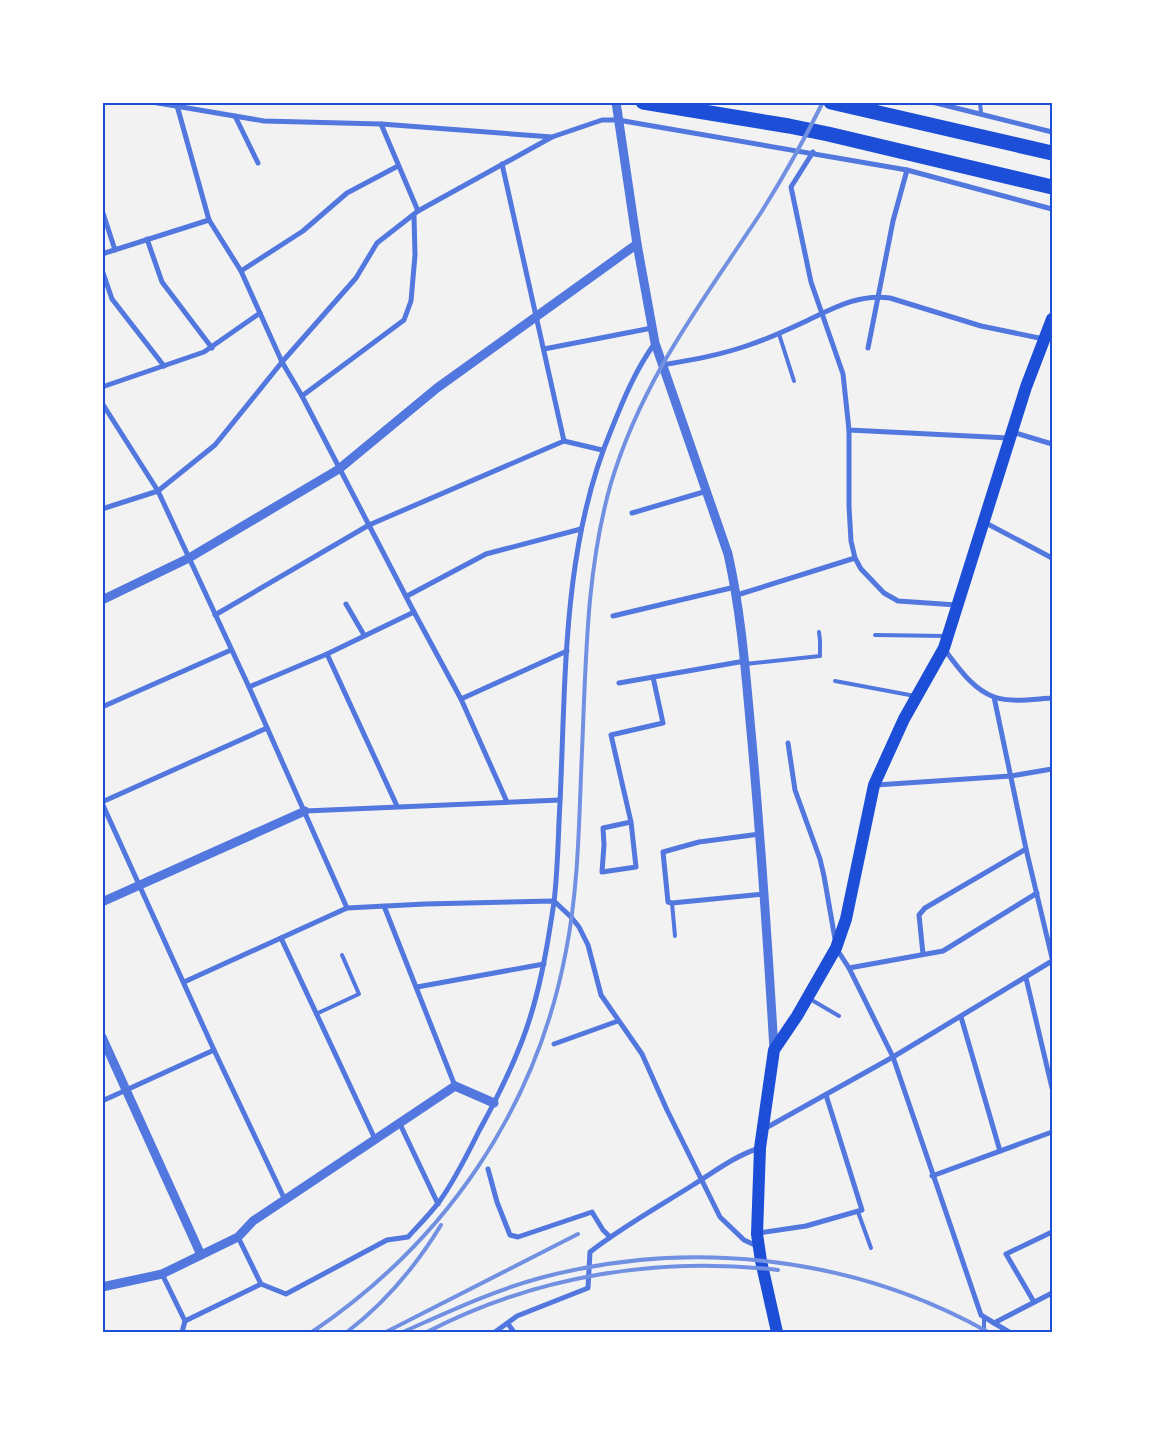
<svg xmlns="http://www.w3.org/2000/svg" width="1155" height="1435" font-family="'Roboto Condensed',sans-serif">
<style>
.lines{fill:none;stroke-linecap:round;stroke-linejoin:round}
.service{stroke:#5277de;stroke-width:4}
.minor{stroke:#5277de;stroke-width:5}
.tertiary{stroke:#5277de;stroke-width:9}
.primary{stroke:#1d4ed8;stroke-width:12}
.motorway{stroke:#1d4ed8;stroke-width:15}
.rail{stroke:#7290e2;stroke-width:4}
.neatline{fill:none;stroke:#1d4ed8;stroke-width:2}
</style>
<rect width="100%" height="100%" fill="#f2f2f2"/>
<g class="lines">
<g class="service">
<path d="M 980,102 L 981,113"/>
<path d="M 779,334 L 794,381"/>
<path d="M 875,635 L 946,636"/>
<path d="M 745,664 L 820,656 L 820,641 L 819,632"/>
<path d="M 835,681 L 915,696"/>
<path d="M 672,903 L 675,936"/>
<path d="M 810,999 L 839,1016"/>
<path d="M 316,1014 L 359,994 L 342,955"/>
<path d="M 858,1212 L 871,1248"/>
<path d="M 984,1318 L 984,1332"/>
</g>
<g class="minor">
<path d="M 152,102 L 264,121 L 381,124 L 552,137 L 602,120 L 618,120 L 907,170 L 1052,209"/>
<path d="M 176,102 L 209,220 L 241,271 L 282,362 L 302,396 L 414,612 L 461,699 L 507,802"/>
<path d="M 932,102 L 1052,132"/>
<path d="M 235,116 L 258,163"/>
<path d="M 381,124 L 418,211"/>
<path d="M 813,152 L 791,187 L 811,282 L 843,374 L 849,430 L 1009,438"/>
<path d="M 502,164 L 564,441"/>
<path d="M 102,210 L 115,250"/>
<path d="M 147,239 L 162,282 L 212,348"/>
<path d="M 102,254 L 209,220"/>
<path d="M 102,270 L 112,299 L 164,366"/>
<path d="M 241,271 L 303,231 L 347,193 L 398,166"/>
<path d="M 868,348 L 893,221 L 907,170"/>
<path d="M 544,349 L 652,328"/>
<path d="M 662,365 C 691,360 721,355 749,345 C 767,339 785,331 802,323 C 830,310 858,293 890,298 L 981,326 L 1044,339"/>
<path d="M 102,387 L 204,352 L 260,313"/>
<path d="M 302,396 L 404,320 L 411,301 L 415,255 L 414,216"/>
<path d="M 102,403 L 158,491 L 249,687 L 347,908"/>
<path d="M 849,430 L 849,506 L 851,541 L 855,558 L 861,569 L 884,593 L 898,601 L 957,605"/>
<path d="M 1012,432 L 1052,444"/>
<path d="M 102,509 L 158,491 L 215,445 L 282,362 L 356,278 L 377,243 L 418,211 L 552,137"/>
<path d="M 632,513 L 707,491"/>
<path d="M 984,522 L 1052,558"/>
<path d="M 737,595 L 855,558"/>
<path d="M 407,596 L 486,554 L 581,529"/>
<path d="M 346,604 L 364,635"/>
<path d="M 215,615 L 369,525 L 564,441 L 602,450"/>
<path d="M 613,616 L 735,587"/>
<path d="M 944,649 C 958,667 972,689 994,697 C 1012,703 1034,699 1052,698"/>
<path d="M 327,654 L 397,806"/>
<path d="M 619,683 L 745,661"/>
<path d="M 249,687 L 327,654 L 414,612"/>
<path d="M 994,697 L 1026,849 L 1052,958"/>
<path d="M 461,699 L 567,651"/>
<path d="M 102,707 L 231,650"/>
<path d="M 788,743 L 795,790 L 820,859 L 824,876 L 835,939"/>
<path d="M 876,785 L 1011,776 L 1052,769"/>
<path d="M 102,802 L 267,728"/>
<path d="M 102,803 L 214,1050 L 285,1200"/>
<path d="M 305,811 L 560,800"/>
<path d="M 631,822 L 603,828 L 604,845 L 602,872 L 636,867 L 631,822 L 611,735 L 663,723 L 653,677"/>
<path d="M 760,834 L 699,842 L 663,852 L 668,902 L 672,903 L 764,894"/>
<path d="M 384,906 L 455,1086"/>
<path d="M 281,938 L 375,1139"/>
<path d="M 836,948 L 849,968 L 893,1057 L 981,1315 L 994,1323 L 1052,1293"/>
<path d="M 923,954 L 919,915 L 925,908 L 1026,849"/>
<path d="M 849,968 L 943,951 L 1037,893"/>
<path d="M 1026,978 L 1052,1088"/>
<path d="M 184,982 L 347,908 L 425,904 L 554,901 L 571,917 L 579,927 L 588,945 L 601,995 L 642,1054 L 667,1110 L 720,1217 L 744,1240 L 757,1246"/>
<path d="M 417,987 L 544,964"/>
<path d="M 961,1017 L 1000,1151"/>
<path d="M 554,1044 L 618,1021"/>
<path d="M 102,1101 L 214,1050"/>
<path d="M 399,1122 L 438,1204"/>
<path d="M 764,1129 L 893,1057 L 1052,961"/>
<path d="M 488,1169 L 497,1202 L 510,1235 L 518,1237 L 592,1212 L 603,1230 L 610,1237"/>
<path d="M 932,1176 L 1052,1132"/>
<path d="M 758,1233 L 806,1226 L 862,1210 L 826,1095"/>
<path d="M 162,1274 L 185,1321 L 182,1332"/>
<path d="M 261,1284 L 286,1294 L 387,1240 L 408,1237 C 418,1226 430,1214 439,1202 C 455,1180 467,1155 479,1131 C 495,1102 510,1072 522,1041 C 539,997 547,949 554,902 C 558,869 558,836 560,802 C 566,677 562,546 612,428 C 624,398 636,369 655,343"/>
<path d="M 1034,1302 L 1006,1254 L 1052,1232"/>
<path d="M 185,1321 L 261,1284 L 238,1237"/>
<path d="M 994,1323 L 1009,1332"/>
<path d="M 508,1324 L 514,1332"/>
<path d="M 495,1332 L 517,1316 L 588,1288 L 590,1252 C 622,1227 658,1207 693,1185 C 714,1172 736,1155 760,1148"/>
</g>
<g class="tertiary">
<path d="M 616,102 L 637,244 L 655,343 L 728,554 C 742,616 746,679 752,742 C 761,845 768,947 774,1050"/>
<path d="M 102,600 L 189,558 L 339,469 L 437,388 L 637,244"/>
<path d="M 102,902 L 305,811"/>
<path d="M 102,1037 L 201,1255"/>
<path d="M 102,1287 L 162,1274 L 238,1237 L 253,1221 L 455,1086 L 494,1103"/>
</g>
<path class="primary" d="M 777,1332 L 761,1261 L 757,1234 L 760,1148 L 774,1050 L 797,1016 L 836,948 L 846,919 L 874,785 L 904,719 L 944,648 L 1026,387 L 1052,319"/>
<g class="motorway">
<path d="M 643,102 L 789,126 L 828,134 L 1052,187"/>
<path d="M 831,102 L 1052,153"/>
</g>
<g class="rail">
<path d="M 312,1332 C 445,1242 536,1110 566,951 C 579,885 579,817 582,751 C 586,661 586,570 611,483 C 643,377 703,301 762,211 C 784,176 804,140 823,102"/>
<path d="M 347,1332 C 385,1303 416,1266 441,1225"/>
<path d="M 386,1332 L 578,1234"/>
<path d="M 403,1332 C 448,1312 492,1291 540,1278 C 689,1238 853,1256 988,1332"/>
<path d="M 427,1332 C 535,1276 658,1256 778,1270"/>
</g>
</g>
<rect width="1155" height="1435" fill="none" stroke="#ffffff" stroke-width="208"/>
<rect x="104" y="104" width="947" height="1227" class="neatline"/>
</svg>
